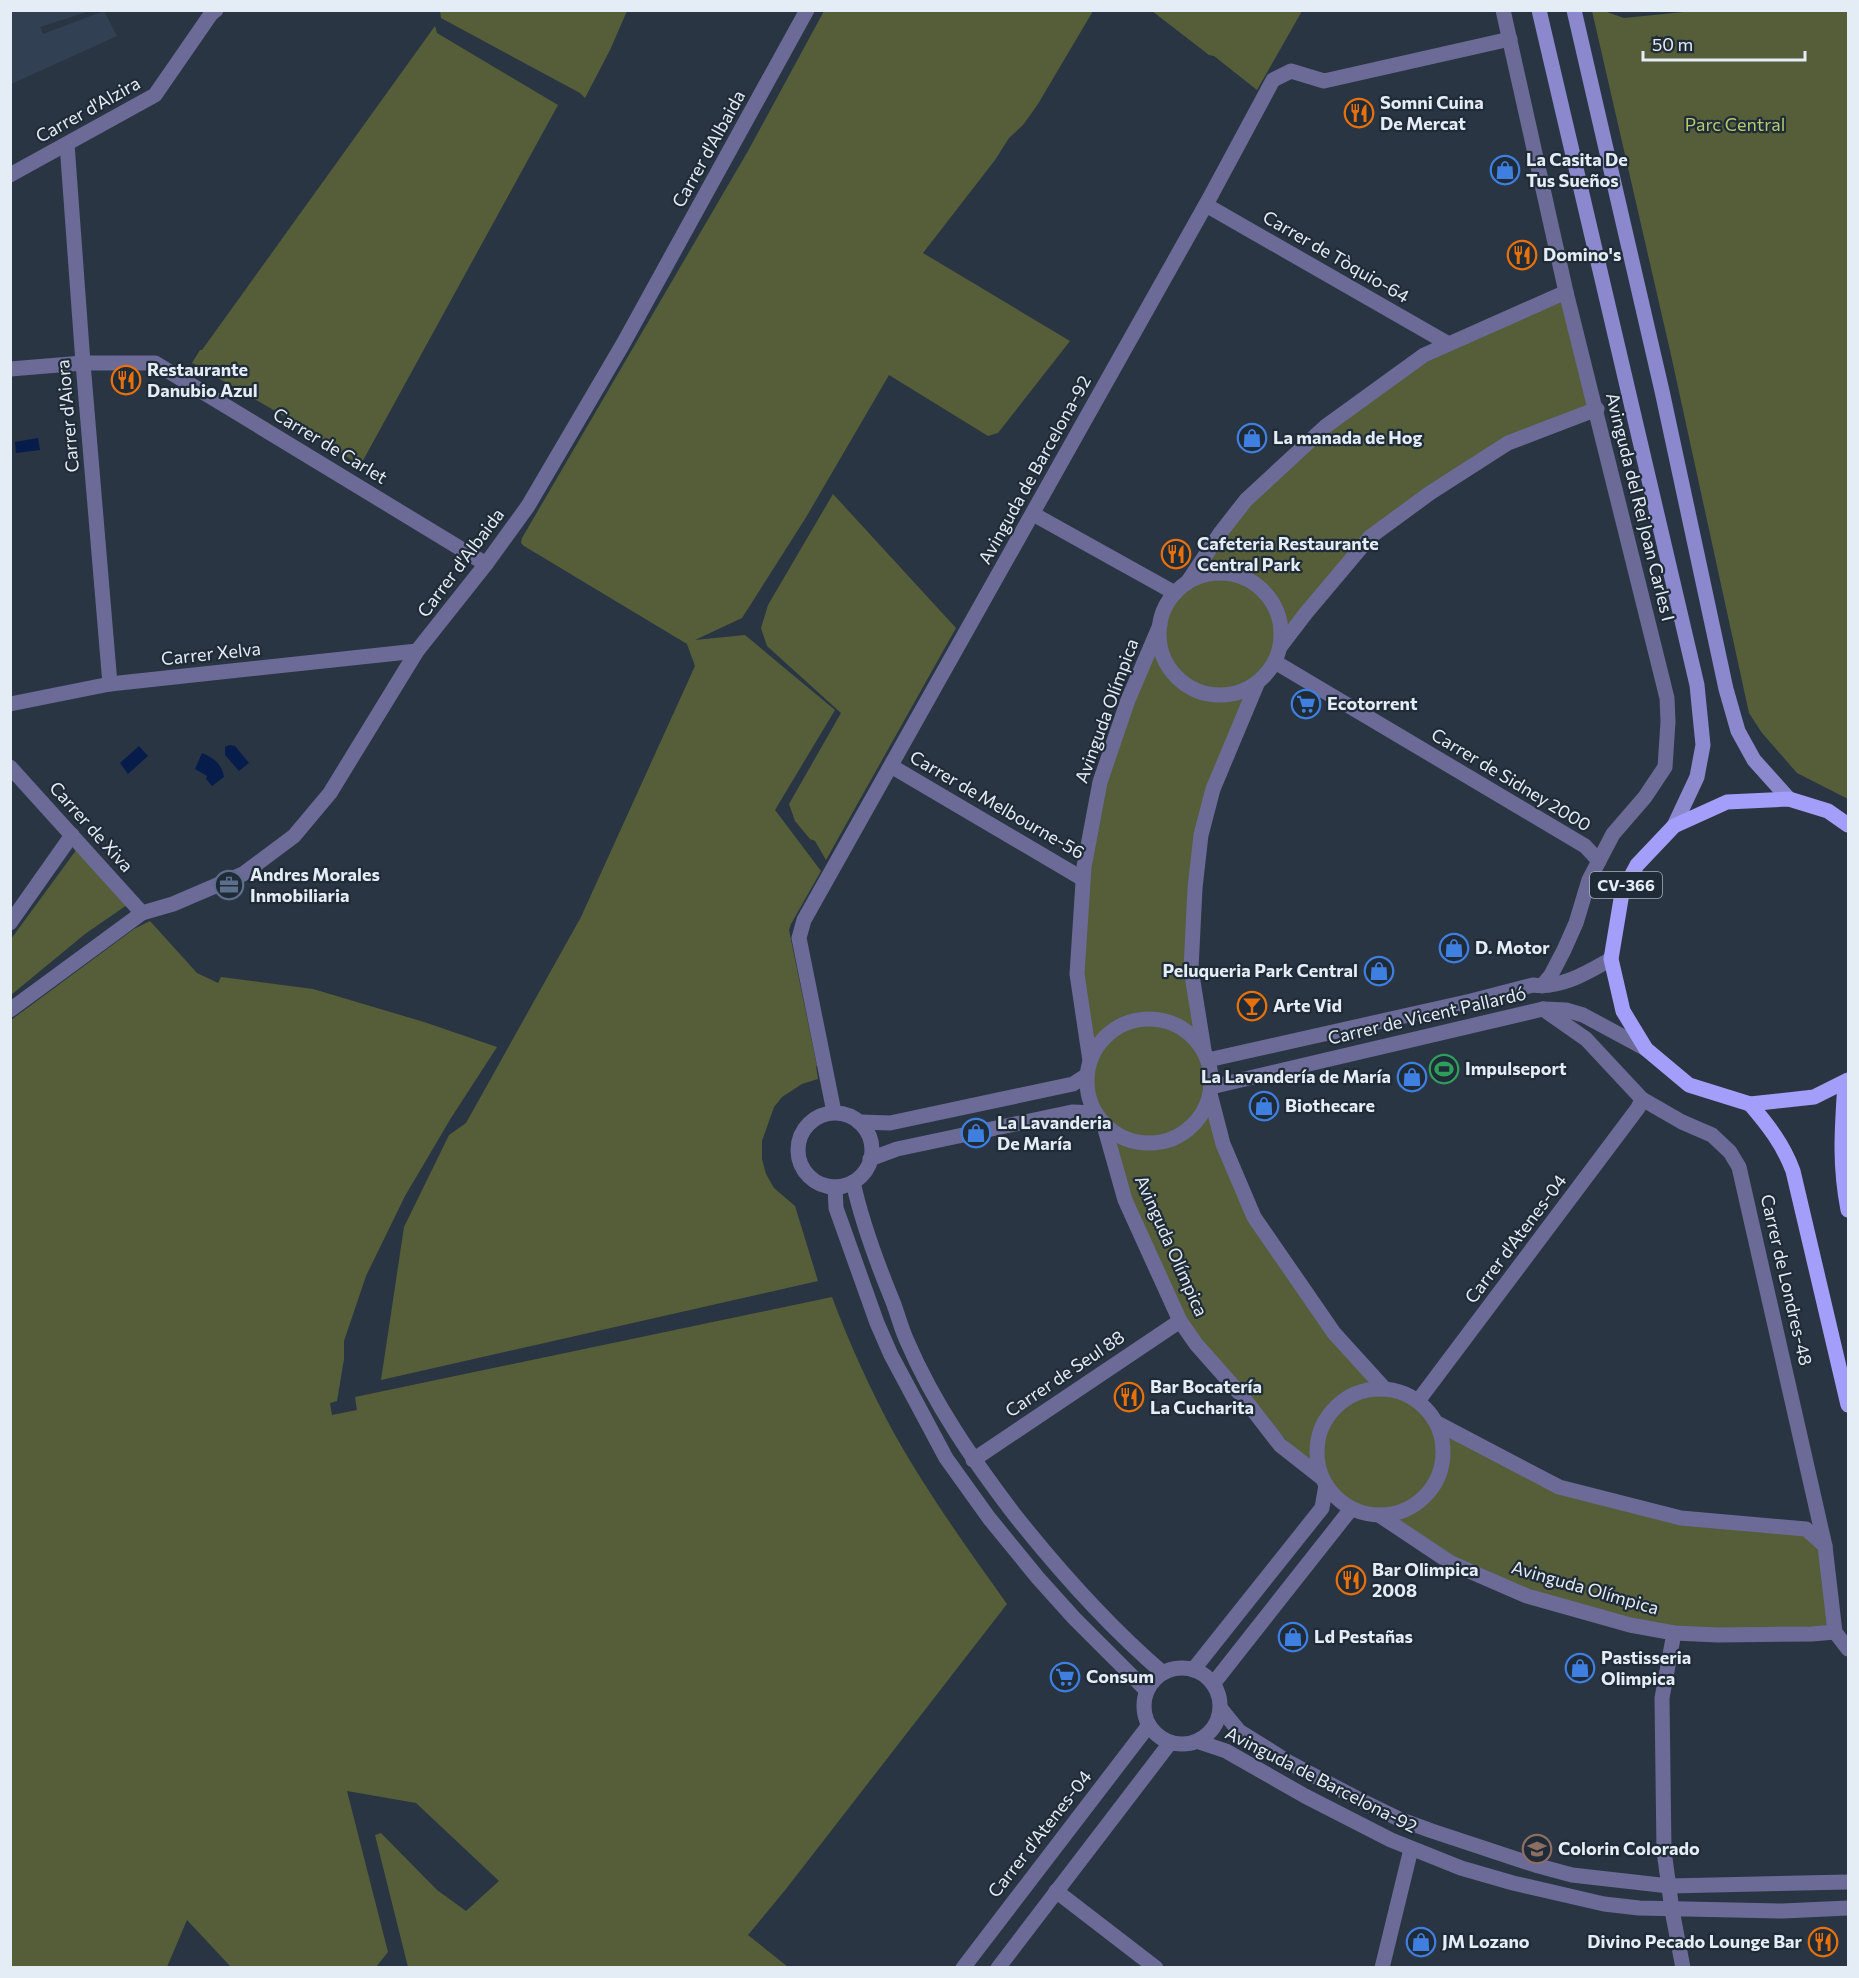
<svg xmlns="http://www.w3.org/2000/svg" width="1859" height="1978" font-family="Commissioner,sans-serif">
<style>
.built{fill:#314153}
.green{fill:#555e38;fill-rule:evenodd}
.water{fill:#061c4b}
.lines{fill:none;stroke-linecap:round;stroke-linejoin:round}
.street{stroke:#6c6b97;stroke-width:15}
.secondary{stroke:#8b88ce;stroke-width:15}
.primary{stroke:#a39ef9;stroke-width:15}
.labels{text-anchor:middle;stroke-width:4.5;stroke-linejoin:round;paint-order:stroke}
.shield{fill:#202b38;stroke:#a9b2bc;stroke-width:1.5}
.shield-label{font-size:16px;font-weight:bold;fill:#e4ecf5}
.poi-label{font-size:18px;font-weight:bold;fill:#e4ecf5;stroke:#202b38;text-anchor:start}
.street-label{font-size:18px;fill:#e4ecf5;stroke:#202b38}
.park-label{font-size:18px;fill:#b6cb6d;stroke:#202b38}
</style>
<rect width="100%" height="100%" fill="#2a3543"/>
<path class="built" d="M 10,11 L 90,11 L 40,27 L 43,34 L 104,11 L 117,36 L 11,84 Z"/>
<g class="green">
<path d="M 440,11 L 440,10 L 627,11 L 610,50 L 585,98 L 580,93 L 441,18 Z"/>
<path d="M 824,11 L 1093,11 L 1038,104 L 1023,125 L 1009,138 L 995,160 L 923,253 L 1070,341 L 998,433 L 988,436 L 889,375 L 805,519 L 742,618 L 695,640 L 745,635 L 835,710 L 775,810 L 821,871 L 791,924 L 789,930 L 817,1066 L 816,1066 L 818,1079 L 802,1084 L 782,1097 L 774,1107 L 762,1141 L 762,1159 L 766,1174 L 774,1188 L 795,1206 L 818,1281 L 381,1380 L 404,1227 L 449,1135 L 466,1123 L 581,917 L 695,666 L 687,644 L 524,546 L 521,543 L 522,538 L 748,151 Z"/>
<path d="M 1152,11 L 1302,11 L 1257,90 L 1214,56 L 1209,55 Z"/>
<path d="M 1694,11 L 1848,11 L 1848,799 L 1797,773 L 1762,733 L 1749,713 L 1671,355 L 1592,11 L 1604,11 L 1624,18 Z"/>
<path d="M 435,26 L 437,33 L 558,105 L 360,466 L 312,432 L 192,363 L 200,350 L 202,350 Z"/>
<path d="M 1562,292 L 1597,409 L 1508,443 L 1370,537 L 1281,647 L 1275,662 L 1257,684 L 1213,789 L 1191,969 L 1211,1087 L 1254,1217 L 1384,1388 L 1418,1401 L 1437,1424 L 1559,1487 L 1681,1518 L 1806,1529 L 1825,1546 L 1835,1632 L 1674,1633 L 1527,1596 L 1451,1563 L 1379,1515 L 1351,1509 L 1196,1344 L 1153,1264 L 1087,1075 L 1111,1036 L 1090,1061 L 1077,974 L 1100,782 L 1160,625 L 1175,593 L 1198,579 L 1246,500 L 1424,355 ZM 1337,1406 L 1338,1407 L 1318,1446 L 1322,1425 Z"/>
<path d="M 833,494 L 956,628 L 826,860 L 815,841 L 810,839 L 795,821 L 789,804 L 841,713 L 767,646 L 761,628 L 768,605 Z"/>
<path d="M 77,849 L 127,905 L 85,934 L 11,995 L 11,939 Z"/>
<path d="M 150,921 L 197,973 L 218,983 L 221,977 L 313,989 L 424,1022 L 497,1047 L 451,1118 L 405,1196 L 366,1276 L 344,1341 L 344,1359 L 337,1401 L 330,1403 L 332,1415 L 357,1410 L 355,1397 L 832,1297 C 850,1345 871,1391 895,1435 C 928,1494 968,1549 1007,1604 L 786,1889 L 748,1935 L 788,1967 L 408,1967 L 375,1835 L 381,1833 L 437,1890 L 466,1911 L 499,1881 L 416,1803 L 347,1791 L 388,1952 L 376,1967 L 231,1967 L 187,1920 L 167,1967 L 11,1967 L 11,1020 L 134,929 Z"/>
</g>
<g class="water">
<path d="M 38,438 L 40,450 L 16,453 L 15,442 Z"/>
<path d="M 229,745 L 235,746 L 249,763 L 239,771 L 225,755 L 225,747 Z"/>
<path d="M 139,746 L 148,756 L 128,774 L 120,763 Z"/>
<path d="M 202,753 C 213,758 222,763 224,777 L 212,786 L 206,779 L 207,776 L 195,769 Z"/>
</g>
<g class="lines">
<g class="street">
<path d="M 1503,10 L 1566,292 L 1667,698 L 1668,722 L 1665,767 L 1645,797 L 1613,834 L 1589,880 L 1576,923 L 1564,950 L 1551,975 L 1542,986"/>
<path d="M 67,144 L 83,363 L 110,684"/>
<path d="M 10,175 L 155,95 L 211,14 L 216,10"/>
<path d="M 1206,205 L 1447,343"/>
<path d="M 10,369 L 83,363 L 155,363 L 486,564"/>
<path d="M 1033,514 L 1175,593"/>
<circle cx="1220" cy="634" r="61"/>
<path d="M 1187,583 L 1221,532 L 1246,500 L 1326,426 L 1424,355 L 1566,292"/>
<path d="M 1280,647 L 1306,613 L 1370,537 L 1430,493 L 1508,443 L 1597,409"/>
<path d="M 1275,662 L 1585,846 L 1599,861"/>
<path d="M 10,704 L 110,684 L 417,651"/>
<path d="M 891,766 L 1083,879"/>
<path d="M 10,767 L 142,913"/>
<path d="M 10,923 L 72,835"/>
<path d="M 1543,1009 L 1586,1039 L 1642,1099 L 1682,1122 L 1712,1135 L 1730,1152 L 1739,1167 L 1825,1546 L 1835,1632 L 1848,1649"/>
<path d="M 10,1010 L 142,913 L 173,904 L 243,874 L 294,836 L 330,793 L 417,651 L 486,564 L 528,506 L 623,344 L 807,10"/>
<circle cx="1149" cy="1081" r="62"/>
<path d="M 1204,1050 L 1191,969 L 1195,888 L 1201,835 L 1213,789 L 1257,684"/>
<path d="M 1208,1060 L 1471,1001 L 1533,985 C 1561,989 1588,972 1611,959"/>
<path d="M 1090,1061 L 1077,974 L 1084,867 L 1100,782 L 1128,700 L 1160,625"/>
<path d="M 1211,1087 L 1543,1009 L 1566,1010 L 1583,1015 L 1646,1049"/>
<path d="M 1210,1094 L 1223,1144 L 1254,1217 L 1334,1333 L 1384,1388"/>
<path d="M 834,1112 L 799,938 L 804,920 L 1209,199 L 1273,80 L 1291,71 L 1324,81 L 1510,39"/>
<circle cx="835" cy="1150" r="37"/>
<path d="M 859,1122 L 890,1123 L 1073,1084 L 1087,1075"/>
<path d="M 1103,1122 L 1125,1200 L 1180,1321 L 1196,1344 L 1242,1396 L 1280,1445 L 1322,1478"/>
<path d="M 870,1159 L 897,1149 L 1072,1112 L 1096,1113"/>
<path d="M 853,1182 C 862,1223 877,1263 893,1302 C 898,1315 901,1328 907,1341 C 934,1404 973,1460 1014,1514 C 1060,1572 1107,1625 1163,1673"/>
<path d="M 835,1187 L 836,1208 L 877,1323 L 891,1355 L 946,1458 L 989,1518 L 1038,1578 L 1074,1618 L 1147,1691"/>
<circle cx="1380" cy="1452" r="63"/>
<path d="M 1418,1401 L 1638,1108 L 1642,1099"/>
<path d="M 1437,1423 L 1559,1487 L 1681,1518 L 1806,1529 L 1825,1546"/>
<path d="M 973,1460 L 1180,1321"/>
<path d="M 1379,1515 L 1451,1563 L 1527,1596 L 1630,1625 L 1674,1633 L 1718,1635 L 1812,1634 L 1835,1632"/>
<path d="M 1674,1633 L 1662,1698 L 1664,1851 L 1672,1910 L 1683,1968"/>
<circle cx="1182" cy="1706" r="38"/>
<path d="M 1193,1670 L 1322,1508 L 1326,1485"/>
<path d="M 1213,1684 L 1351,1509"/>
<path d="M 1221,1709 L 1239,1731 L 1290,1763 L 1360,1800 L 1399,1819 L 1432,1831 L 1535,1865 L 1572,1875 L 1669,1886 L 1848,1882"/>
<path d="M 1199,1742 L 1226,1751 L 1305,1796 L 1391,1840 L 1461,1868 L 1513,1883 L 1604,1904 L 1639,1908 L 1783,1911 L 1848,1908"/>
<path d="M 1056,1891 L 1156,1968"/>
<path d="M 963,1968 L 1149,1725"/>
<path d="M 998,1968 L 1170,1743"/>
<path d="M 1382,1968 L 1411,1849"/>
</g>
<g class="secondary">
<path d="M 1539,10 L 1697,685 L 1703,745 L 1697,777 L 1674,826"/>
<path d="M 1574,10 L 1662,391 L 1726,689 L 1738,731 L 1754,760 L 1789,799"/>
</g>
<g class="primary">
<path d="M 1848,825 L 1828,811 L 1789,799 L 1727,802 L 1674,826 L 1637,865 L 1622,893 L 1611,959 L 1623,1011 L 1646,1049 L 1689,1085 L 1750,1104 L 1814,1097 L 1848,1080"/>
<path d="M 1845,1083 C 1842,1129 1839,1164 1848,1210"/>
<path d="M 1750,1104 C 1768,1125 1783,1144 1793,1171 L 1848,1405"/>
</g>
</g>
<defs>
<g id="restaurant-ring" transform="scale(1.5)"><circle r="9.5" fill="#202b38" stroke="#e8710a" stroke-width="1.5"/><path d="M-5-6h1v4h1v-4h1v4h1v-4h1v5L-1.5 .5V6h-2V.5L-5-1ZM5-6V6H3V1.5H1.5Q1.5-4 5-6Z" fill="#e8710a"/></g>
<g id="shop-ring" transform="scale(1.5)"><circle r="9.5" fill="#202b38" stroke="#3f7fe0" stroke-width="1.5"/><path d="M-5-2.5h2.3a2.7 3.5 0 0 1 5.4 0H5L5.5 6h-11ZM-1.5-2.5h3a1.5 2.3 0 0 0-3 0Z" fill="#3f7fe0"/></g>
<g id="supermarket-ring" transform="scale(1.5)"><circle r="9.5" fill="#202b38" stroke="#3f7fe0" stroke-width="1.5"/><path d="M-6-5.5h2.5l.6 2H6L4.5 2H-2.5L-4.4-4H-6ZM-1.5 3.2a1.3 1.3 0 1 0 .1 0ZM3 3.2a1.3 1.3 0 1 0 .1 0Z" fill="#3f7fe0"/></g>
<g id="office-ring" transform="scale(1.5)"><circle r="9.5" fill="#202b38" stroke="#5c6f8a" stroke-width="1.5"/><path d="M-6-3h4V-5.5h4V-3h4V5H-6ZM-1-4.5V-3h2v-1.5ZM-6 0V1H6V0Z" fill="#5c6f8a"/></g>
<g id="bar-ring" transform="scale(1.5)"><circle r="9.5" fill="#202b38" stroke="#e8710a" stroke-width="1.5"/><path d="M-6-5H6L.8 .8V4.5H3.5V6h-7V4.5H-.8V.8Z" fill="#e8710a"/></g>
<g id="stadium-ring" transform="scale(1.5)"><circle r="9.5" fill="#202b38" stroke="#2e9e5b" stroke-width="1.5"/><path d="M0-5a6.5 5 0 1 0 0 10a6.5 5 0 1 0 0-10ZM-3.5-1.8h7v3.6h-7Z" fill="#2e9e5b"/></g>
<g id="school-ring" transform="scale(1.5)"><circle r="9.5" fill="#202b38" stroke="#8d6e63" stroke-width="1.5"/><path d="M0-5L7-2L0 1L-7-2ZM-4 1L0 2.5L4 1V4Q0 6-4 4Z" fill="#8d6e63"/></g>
</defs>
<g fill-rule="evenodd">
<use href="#restaurant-ring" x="1359" y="113"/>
<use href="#shop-ring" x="1505" y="170"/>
<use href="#restaurant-ring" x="1522" y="255"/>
<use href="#restaurant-ring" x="126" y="380"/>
<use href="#shop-ring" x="1252" y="438"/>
<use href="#restaurant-ring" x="1176" y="554"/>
<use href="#supermarket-ring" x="1306" y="704"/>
<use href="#office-ring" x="229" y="885"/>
<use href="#shop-ring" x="1454" y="948"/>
<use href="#shop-ring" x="1379" y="971"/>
<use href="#bar-ring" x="1252" y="1006"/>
<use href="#stadium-ring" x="1444" y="1069"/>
<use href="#shop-ring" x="1412" y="1077"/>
<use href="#shop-ring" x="1264" y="1106"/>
<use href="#shop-ring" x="976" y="1133"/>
<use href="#restaurant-ring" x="1129" y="1397"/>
<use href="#restaurant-ring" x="1351" y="1580"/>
<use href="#shop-ring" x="1293" y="1637"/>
<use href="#shop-ring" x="1580" y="1668"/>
<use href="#supermarket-ring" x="1065" y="1677"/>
<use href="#school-ring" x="1537" y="1849"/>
<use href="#shop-ring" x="1421" y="1942"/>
<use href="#restaurant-ring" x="1823" y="1942"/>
</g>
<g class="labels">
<rect class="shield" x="1590" y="872" width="72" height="26" rx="4.5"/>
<g class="shield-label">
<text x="1626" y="891">CV-366</text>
</g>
<g class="poi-label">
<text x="1380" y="109">Somni Cuina<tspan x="1380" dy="21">De Mercat</tspan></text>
<text x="1526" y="166">La Casita De<tspan x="1526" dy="21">Tus Sueños</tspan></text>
<text x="1543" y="261">Domino's</text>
<text x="147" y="376">Restaurante<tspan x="147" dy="21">Danubio Azul</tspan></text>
<text x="1273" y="444">La manada de Hog</text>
<text x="1197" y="550">Cafeteria Restaurante<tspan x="1197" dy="21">Central Park</tspan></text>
<text x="1327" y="710">Ecotorrent</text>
<text x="250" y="881">Andres Morales<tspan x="250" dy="21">Inmobiliaria</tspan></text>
<text x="1475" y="954">D. Motor</text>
<text x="1358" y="977" text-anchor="end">Peluqueria Park Central</text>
<text x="1273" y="1012">Arte Vid</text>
<text x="1465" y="1075">Impulseport</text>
<text x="1391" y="1083" text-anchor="end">La Lavandería de María</text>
<text x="1285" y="1112">Biothecare</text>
<text x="997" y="1129">La Lavanderia<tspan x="997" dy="21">De María</tspan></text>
<text x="1150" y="1393">Bar Bocatería<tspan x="1150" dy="21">La Cucharita</tspan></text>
<text x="1372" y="1576">Bar Olimpica<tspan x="1372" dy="21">2008</tspan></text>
<text x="1314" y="1643">Ld Pestañas</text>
<text x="1601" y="1664">Pastisseria<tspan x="1601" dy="21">Olimpica</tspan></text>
<text x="1086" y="1683">Consum</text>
<text x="1558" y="1855">Colorin Colorado</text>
<text x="1442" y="1948">JM Lozano</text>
<text x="1802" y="1948" text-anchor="end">Divino Pecado Lounge Bar</text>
</g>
<g class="street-label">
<text transform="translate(88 110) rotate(-29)" y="6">Carrer d'Alzira</text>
<text transform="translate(709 149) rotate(-61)" y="6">Carrer d'Albaida</text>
<text transform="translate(1336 257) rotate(30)" y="6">Carrer de Tòquio-64</text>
<text transform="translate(68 416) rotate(-95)" y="6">Carrer d'Aiora</text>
<text transform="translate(330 446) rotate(31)" y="6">Carrer de Carlet</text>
<text transform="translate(1035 470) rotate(-61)" y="6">Avinguda de Barcelona-92</text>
<text transform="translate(1640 507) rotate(76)" y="6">Avinguda del Rei Joan Carles I</text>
<text transform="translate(461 563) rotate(-53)" y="6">Carrer d'Albaida</text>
<text transform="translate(211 654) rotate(-6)" y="6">Carrer Xelva</text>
<text transform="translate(1107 711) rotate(-70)" y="6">Avinguda Olímpica</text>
<text transform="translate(1511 780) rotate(31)" y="6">Carrer de Sidney 2000</text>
<text transform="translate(997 805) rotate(30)" y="6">Carrer de Melbourne-56</text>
<text transform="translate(91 827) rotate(48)" y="6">Carrer de Xiva</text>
<text transform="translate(1427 1016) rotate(-13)" y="6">Carrer de Vicent Pallardó</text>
<text transform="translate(1516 1239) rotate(-53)" y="6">Carrer d'Atenes-04</text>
<text transform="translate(1171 1246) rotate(66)" y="6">Avinguda Olímpica</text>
<text transform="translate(1786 1280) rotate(77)" y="6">Carrer de Londres-48</text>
<text transform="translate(1065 1374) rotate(-34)" y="6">Carrer de Seul 88</text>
<text transform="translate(1585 1588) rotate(16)" y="6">Avinguda Olímpica</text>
<text transform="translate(1321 1780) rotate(27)" y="6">Avinguda de Barcelona-92</text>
<text transform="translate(1040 1834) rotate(-52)" y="6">Carrer d'Atenes-04</text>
</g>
<g class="park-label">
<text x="1735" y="131">Parc Central</text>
</g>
</g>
<rect width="1859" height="1978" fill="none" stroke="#e4ecf5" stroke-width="24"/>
<path d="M1643 51v9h162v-9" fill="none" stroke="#e4ecf5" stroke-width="3"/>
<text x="1652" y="51" font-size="18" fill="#e4ecf5" stroke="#202b38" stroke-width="4.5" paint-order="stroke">50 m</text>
</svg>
